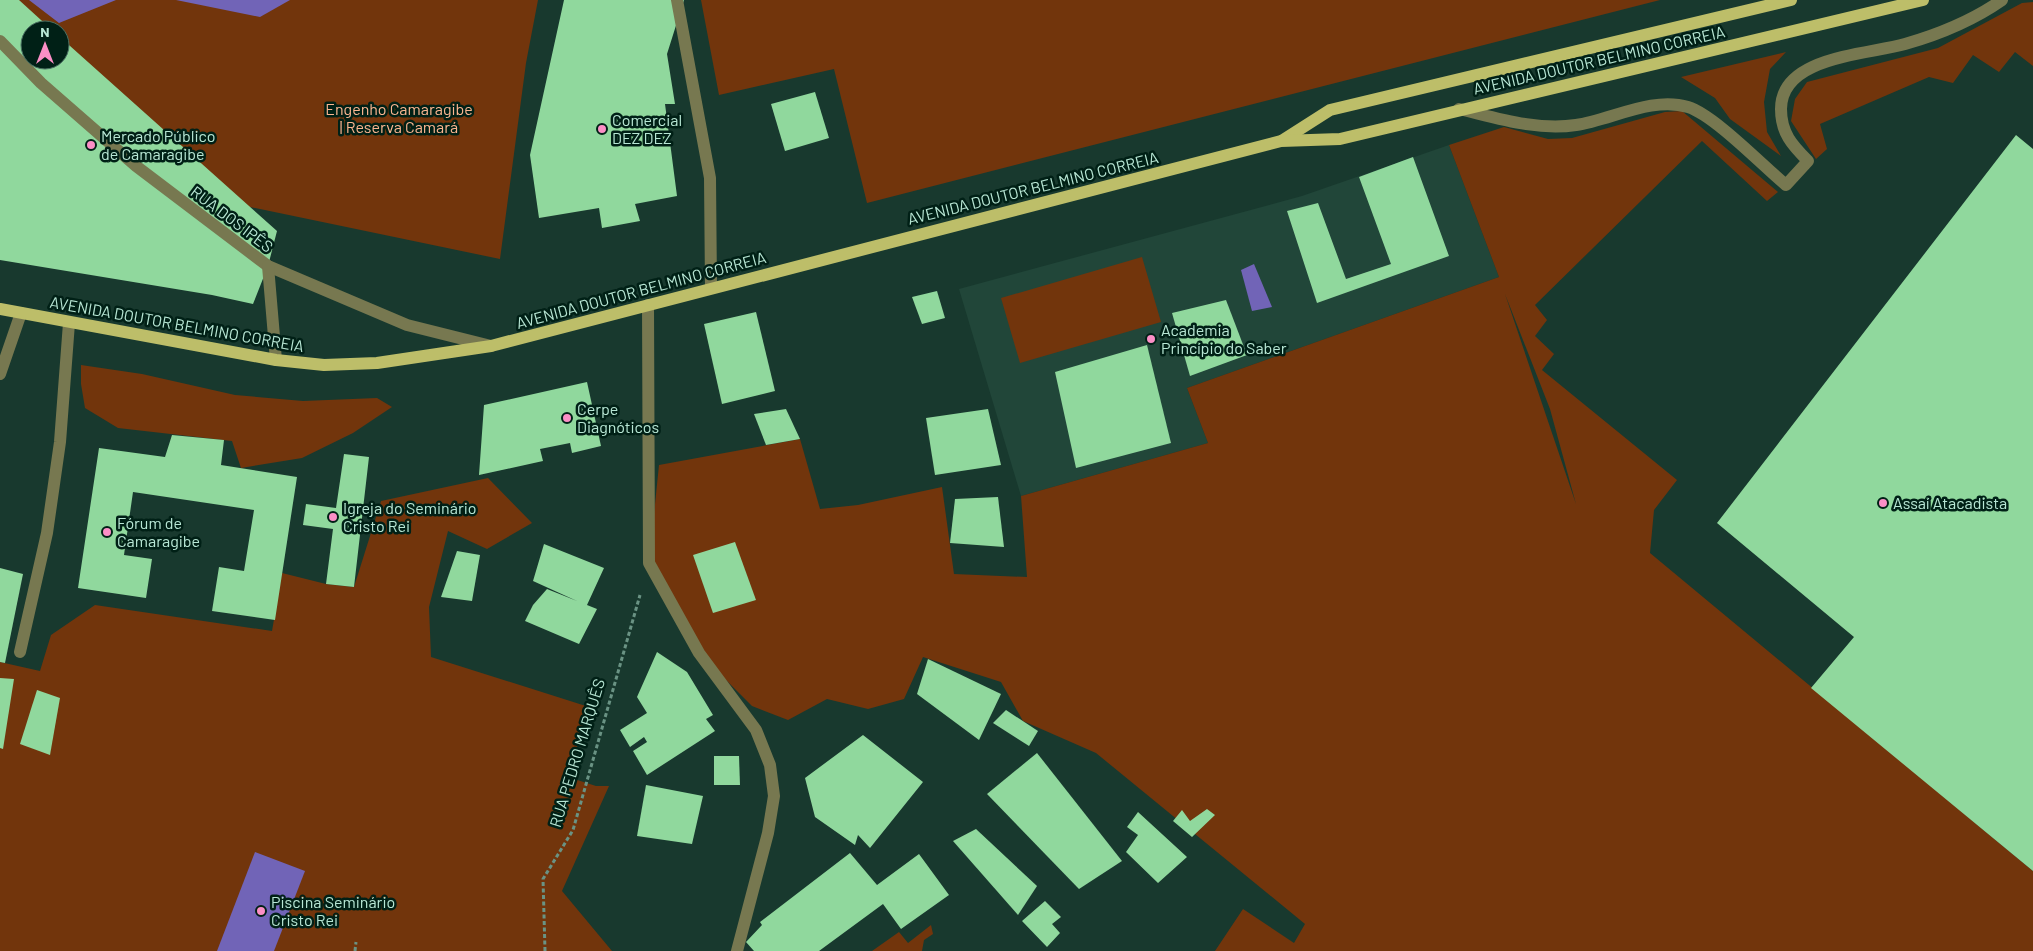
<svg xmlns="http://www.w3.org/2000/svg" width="2033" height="951" font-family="Barlow,sans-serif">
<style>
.built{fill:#214639}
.green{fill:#72350c;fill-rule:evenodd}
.water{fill:#7164b7}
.building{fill:#90d89d}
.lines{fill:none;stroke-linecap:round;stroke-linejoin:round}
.path{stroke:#6a9384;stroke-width:3;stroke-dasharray:4 2.5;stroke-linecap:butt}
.minor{stroke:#777850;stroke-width:12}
.major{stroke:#bdbe69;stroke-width:12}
.poi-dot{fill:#fb8fc6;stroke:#002016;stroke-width:2}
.labels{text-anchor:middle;stroke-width:5;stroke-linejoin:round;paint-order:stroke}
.street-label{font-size:16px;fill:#b8e7d5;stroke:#002016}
.park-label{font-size:16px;fill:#fbb691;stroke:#002016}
.poi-label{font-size:16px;fill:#b8e7d5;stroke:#002016;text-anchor:start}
</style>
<rect width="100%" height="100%" fill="#18392e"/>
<path class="built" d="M 1449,145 L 1499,277 L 1187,388 L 1208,443 L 1021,496 L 959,289 L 1302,196 Z"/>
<g class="green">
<path d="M 0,0 L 538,0 L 526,63 L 500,259 L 0,155 ZM 30,30 L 60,30 L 60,60 L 30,60 Z"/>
<path d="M 701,0 L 1660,0 L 867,203 L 834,69 L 719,95 Z"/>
<path d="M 2033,2 L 2033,66 L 2015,52 L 1999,72 L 1973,55 L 1953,83 L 1929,77 L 1820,124 L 1827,149 L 1816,159 L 1791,121 L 1795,99 L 1807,82 L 1938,48 L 2022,3 Z"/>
<path d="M 1786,52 L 1770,69 L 1764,102 L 1767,132 L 1781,156 L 1730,119 L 1715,98 L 1681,77 Z"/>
<path d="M 1682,111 L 1778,192 L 1767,201 L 1702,141 L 1535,305 L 1547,320 L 1535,336 L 1554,354 L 1542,370 L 1677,480 L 1654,510 L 1650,553 L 2033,871 L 2033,951 L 1215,951 L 1243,909 L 1294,943 L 1305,924 L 1096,753 L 1023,721 L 1001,682 L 923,657 L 904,699 L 868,709 L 827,699 L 788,720 L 752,706 L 699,653 L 649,563 L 659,465 L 800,439 L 820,509 L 858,505 L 942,487 L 954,574 L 1027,577 L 1021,496 L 1208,443 L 1187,388 L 1499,277 L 1449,145 L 1504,127 L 1548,139 L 1572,138 L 1665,112 ZM 1505,294 L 1550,409 L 1576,504 Z"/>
<path d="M 1142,257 L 1161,322 L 1020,363 L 1001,298 Z"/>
<path d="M 81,365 L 142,374 L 235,395 L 303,401 L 377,398 L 392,407 L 353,433 L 302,458 L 241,468 L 232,441 L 118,428 L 85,408 L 81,384 Z"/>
<path d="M 488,478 L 532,523 L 487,549 L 448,531 L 429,607 L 431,657 L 589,707 L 568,777 L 596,786 L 609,786 L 562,891 L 612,951 L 0,951 L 0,662 L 40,671 L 51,635 L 95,605 L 272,631 L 282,573 L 326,584 L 354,587 L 381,501 Z"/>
<path d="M 931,925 L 933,934 L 924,940 L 922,951 L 872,951 L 899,932 L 908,943 Z"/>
</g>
<g class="water">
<path d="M 29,0 L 127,0 L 116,0 L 59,23 Z"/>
<path d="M 176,0 L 290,0 L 260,17 Z"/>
<path d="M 1254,264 L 1272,307 L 1252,311 L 1241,270 Z"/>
<path d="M 255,852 L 305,871 L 274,951 L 217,951 Z"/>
</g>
<g class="building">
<path d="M 0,0 L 19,0 L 52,30 L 30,30 L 30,60 L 60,60 L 60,37 L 277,231 L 268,266 L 253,304 L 212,295 L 0,260 Z"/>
<path d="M 564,0 L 684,0 L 667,54 L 675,104 L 665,104 L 677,196 L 635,204 L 640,221 L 602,228 L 599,208 L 539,218 L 530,155 Z"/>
<path d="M 815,92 L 829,138 L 785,151 L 771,104 Z"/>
<path d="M 2016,135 L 2033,149 L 2033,871 L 1811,688 L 1854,637 L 1717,523 Z"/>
<path d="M 1413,157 L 1449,256 L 1317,303 L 1287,211 L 1318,203 L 1346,279 L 1391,264 L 1359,177 Z"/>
<path d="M 937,291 L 945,318 L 922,324 L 912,297 Z"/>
<path d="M 1226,300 L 1247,355 L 1190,376 L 1172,313 Z"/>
<path d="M 756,312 L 775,391 L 722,404 L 704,324 Z"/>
<path d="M 1147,345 L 1171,443 L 1076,468 L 1055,372 Z"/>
<path d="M 587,382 L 601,446 L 572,453 L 570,443 L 540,449 L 543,461 L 479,475 L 484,405 Z"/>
<path d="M 786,409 L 800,439 L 766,445 L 754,414 Z"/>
<path d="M 988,409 L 1001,465 L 935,475 L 926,418 Z"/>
<path d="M 172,435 L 224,440 L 221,465 L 297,477 L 275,620 L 212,611 L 219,567 L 244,571 L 254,510 L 133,492 L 124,555 L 152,559 L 146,598 L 78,588 L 99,448 L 165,457 Z"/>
<path d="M 344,454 L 369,457 L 354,587 L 326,584 L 333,529 L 303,525 L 306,504 L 336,508 Z"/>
<path d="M 998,497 L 1004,547 L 950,543 L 955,499 Z"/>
<path d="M 735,542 L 756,600 L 713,613 L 693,555 Z"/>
<path d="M 544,544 L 604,568 L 587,605 L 597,609 L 579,644 L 525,621 L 533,605 L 547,589 L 577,601 L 533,581 Z"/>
<path d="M 457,551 L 480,555 L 472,601 L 441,597 Z"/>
<path d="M 0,568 L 23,574 L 5,663 L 0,662 Z"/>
<path d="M 657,652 L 687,672 L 713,715 L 706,719 L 715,731 L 647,775 L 633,751 L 647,742 L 644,737 L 630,747 L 620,730 L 647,713 L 637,697 Z"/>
<path d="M 928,659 L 1001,694 L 979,740 L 917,694 Z"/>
<path d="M 0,678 L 14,679 L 3,749 L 0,748 Z"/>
<path d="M 37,690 L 60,698 L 50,755 L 20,744 Z"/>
<path d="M 1006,710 L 1038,731 L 1029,746 L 993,723 Z"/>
<path d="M 863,735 L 923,782 L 870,848 L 858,835 L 855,845 L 815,817 L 805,778 Z"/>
<path d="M 1037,753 L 1122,861 L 1079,889 L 987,794 Z"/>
<path d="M 714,756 L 739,756 L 740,785 L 714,785 Z"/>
<path d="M 646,785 L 703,796 L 692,844 L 637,836 Z"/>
<path d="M 1207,809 L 1215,815 L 1192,837 L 1173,821 L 1182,810 L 1190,821 Z"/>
<path d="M 1138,812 L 1187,857 L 1158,883 L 1126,852 L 1138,835 L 1127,827 Z"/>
<path d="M 976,829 L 1037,886 L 1018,915 L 953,841 Z"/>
<path d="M 850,853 L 877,885 L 919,854 L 949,895 L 901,929 L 883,904 L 819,951 L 754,951 L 746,942 L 762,925 L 760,922 Z"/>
<path d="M 1045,901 L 1061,917 L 1052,924 L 1060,933 L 1047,947 L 1022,921 Z"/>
</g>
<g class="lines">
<g class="path">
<path d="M 355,951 L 356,942"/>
<path d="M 545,951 L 543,879 L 573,830 L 640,595"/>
</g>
<g class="minor">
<path d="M 677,0 L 710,178 L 711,288"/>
<path d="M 0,41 L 41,83 L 136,166 L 268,266 L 407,325 L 491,346"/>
<path d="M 1459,109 C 1497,118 1537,131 1576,125 C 1611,120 1652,96 1688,107 C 1714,115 1763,166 1786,185 L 1808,161 C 1792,145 1781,133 1781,109 C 1781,56 1867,55 1905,44 C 1940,34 1972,21 2002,0"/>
<path d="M 268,266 L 276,360"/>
<path d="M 648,305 L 649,563 L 699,653 L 756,730 L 770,765 L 774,796 L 768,833 L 737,951"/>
<path d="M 0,374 L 21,313"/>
<path d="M 20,652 L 47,533 L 60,442 L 69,323"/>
</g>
<g class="major">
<path d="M 1283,140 L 1330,110 L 1791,0"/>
<path d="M 0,309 L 276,360 L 324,365 L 377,363 L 491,346 L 1281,141 L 1340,139 L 1923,0"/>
</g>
</g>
<g class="poi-dot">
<circle cx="602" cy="129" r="5"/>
<circle cx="91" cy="145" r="5"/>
<circle cx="1151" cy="339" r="5"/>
<circle cx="567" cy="418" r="5"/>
<circle cx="1883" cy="503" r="5"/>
<circle cx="333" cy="517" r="5"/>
<circle cx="107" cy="532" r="5"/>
<circle cx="261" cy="911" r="5"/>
</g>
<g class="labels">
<g class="street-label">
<text transform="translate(1599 60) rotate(-13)" y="6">AVENIDA DOUTOR BELMINO CORREIA</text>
<text transform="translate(1033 188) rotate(-14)" y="6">AVENIDA DOUTOR BELMINO CORREIA</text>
<text transform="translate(232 219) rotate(37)" y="6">RUA DOS IPÊS</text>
<text transform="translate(641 290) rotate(-15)" y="6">AVENIDA DOUTOR BELMINO CORREIA</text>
<text transform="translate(177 324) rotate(10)" y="6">AVENIDA DOUTOR BELMINO CORREIA</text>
<text transform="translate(577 753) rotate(-73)" y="6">RUA PEDRO MARQUÊS</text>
</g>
<g class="park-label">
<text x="399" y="115">Engenho Camaragibe<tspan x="399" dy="18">| Reserva Camará</tspan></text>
</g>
<g class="poi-label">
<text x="612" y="126">Comercial<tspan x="612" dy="18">DEZ DEZ</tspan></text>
<text x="101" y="142">Mercado Público<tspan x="101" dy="18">de Camaragibe</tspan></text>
<text x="1161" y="336">Academia<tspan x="1161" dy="18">Princípio do Saber</tspan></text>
<text x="577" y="415">Cerpe<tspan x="577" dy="18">Diagnóticos</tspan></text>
<text x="1893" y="509">Assaí Atacadista</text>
<text x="343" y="514">Igreja do Seminário<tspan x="343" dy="18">Cristo Rei</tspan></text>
<text x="117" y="529">Fórum de<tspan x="117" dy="18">Camaragibe</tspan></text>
<text x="271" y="908">Piscina Seminário<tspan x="271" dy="18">Cristo Rei</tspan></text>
</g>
</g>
<g transform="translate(45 45)"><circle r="24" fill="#002016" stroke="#4a7062"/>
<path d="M0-4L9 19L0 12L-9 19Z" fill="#fb8fc6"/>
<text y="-8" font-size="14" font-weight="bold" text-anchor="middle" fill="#b8e7d5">N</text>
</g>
</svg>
